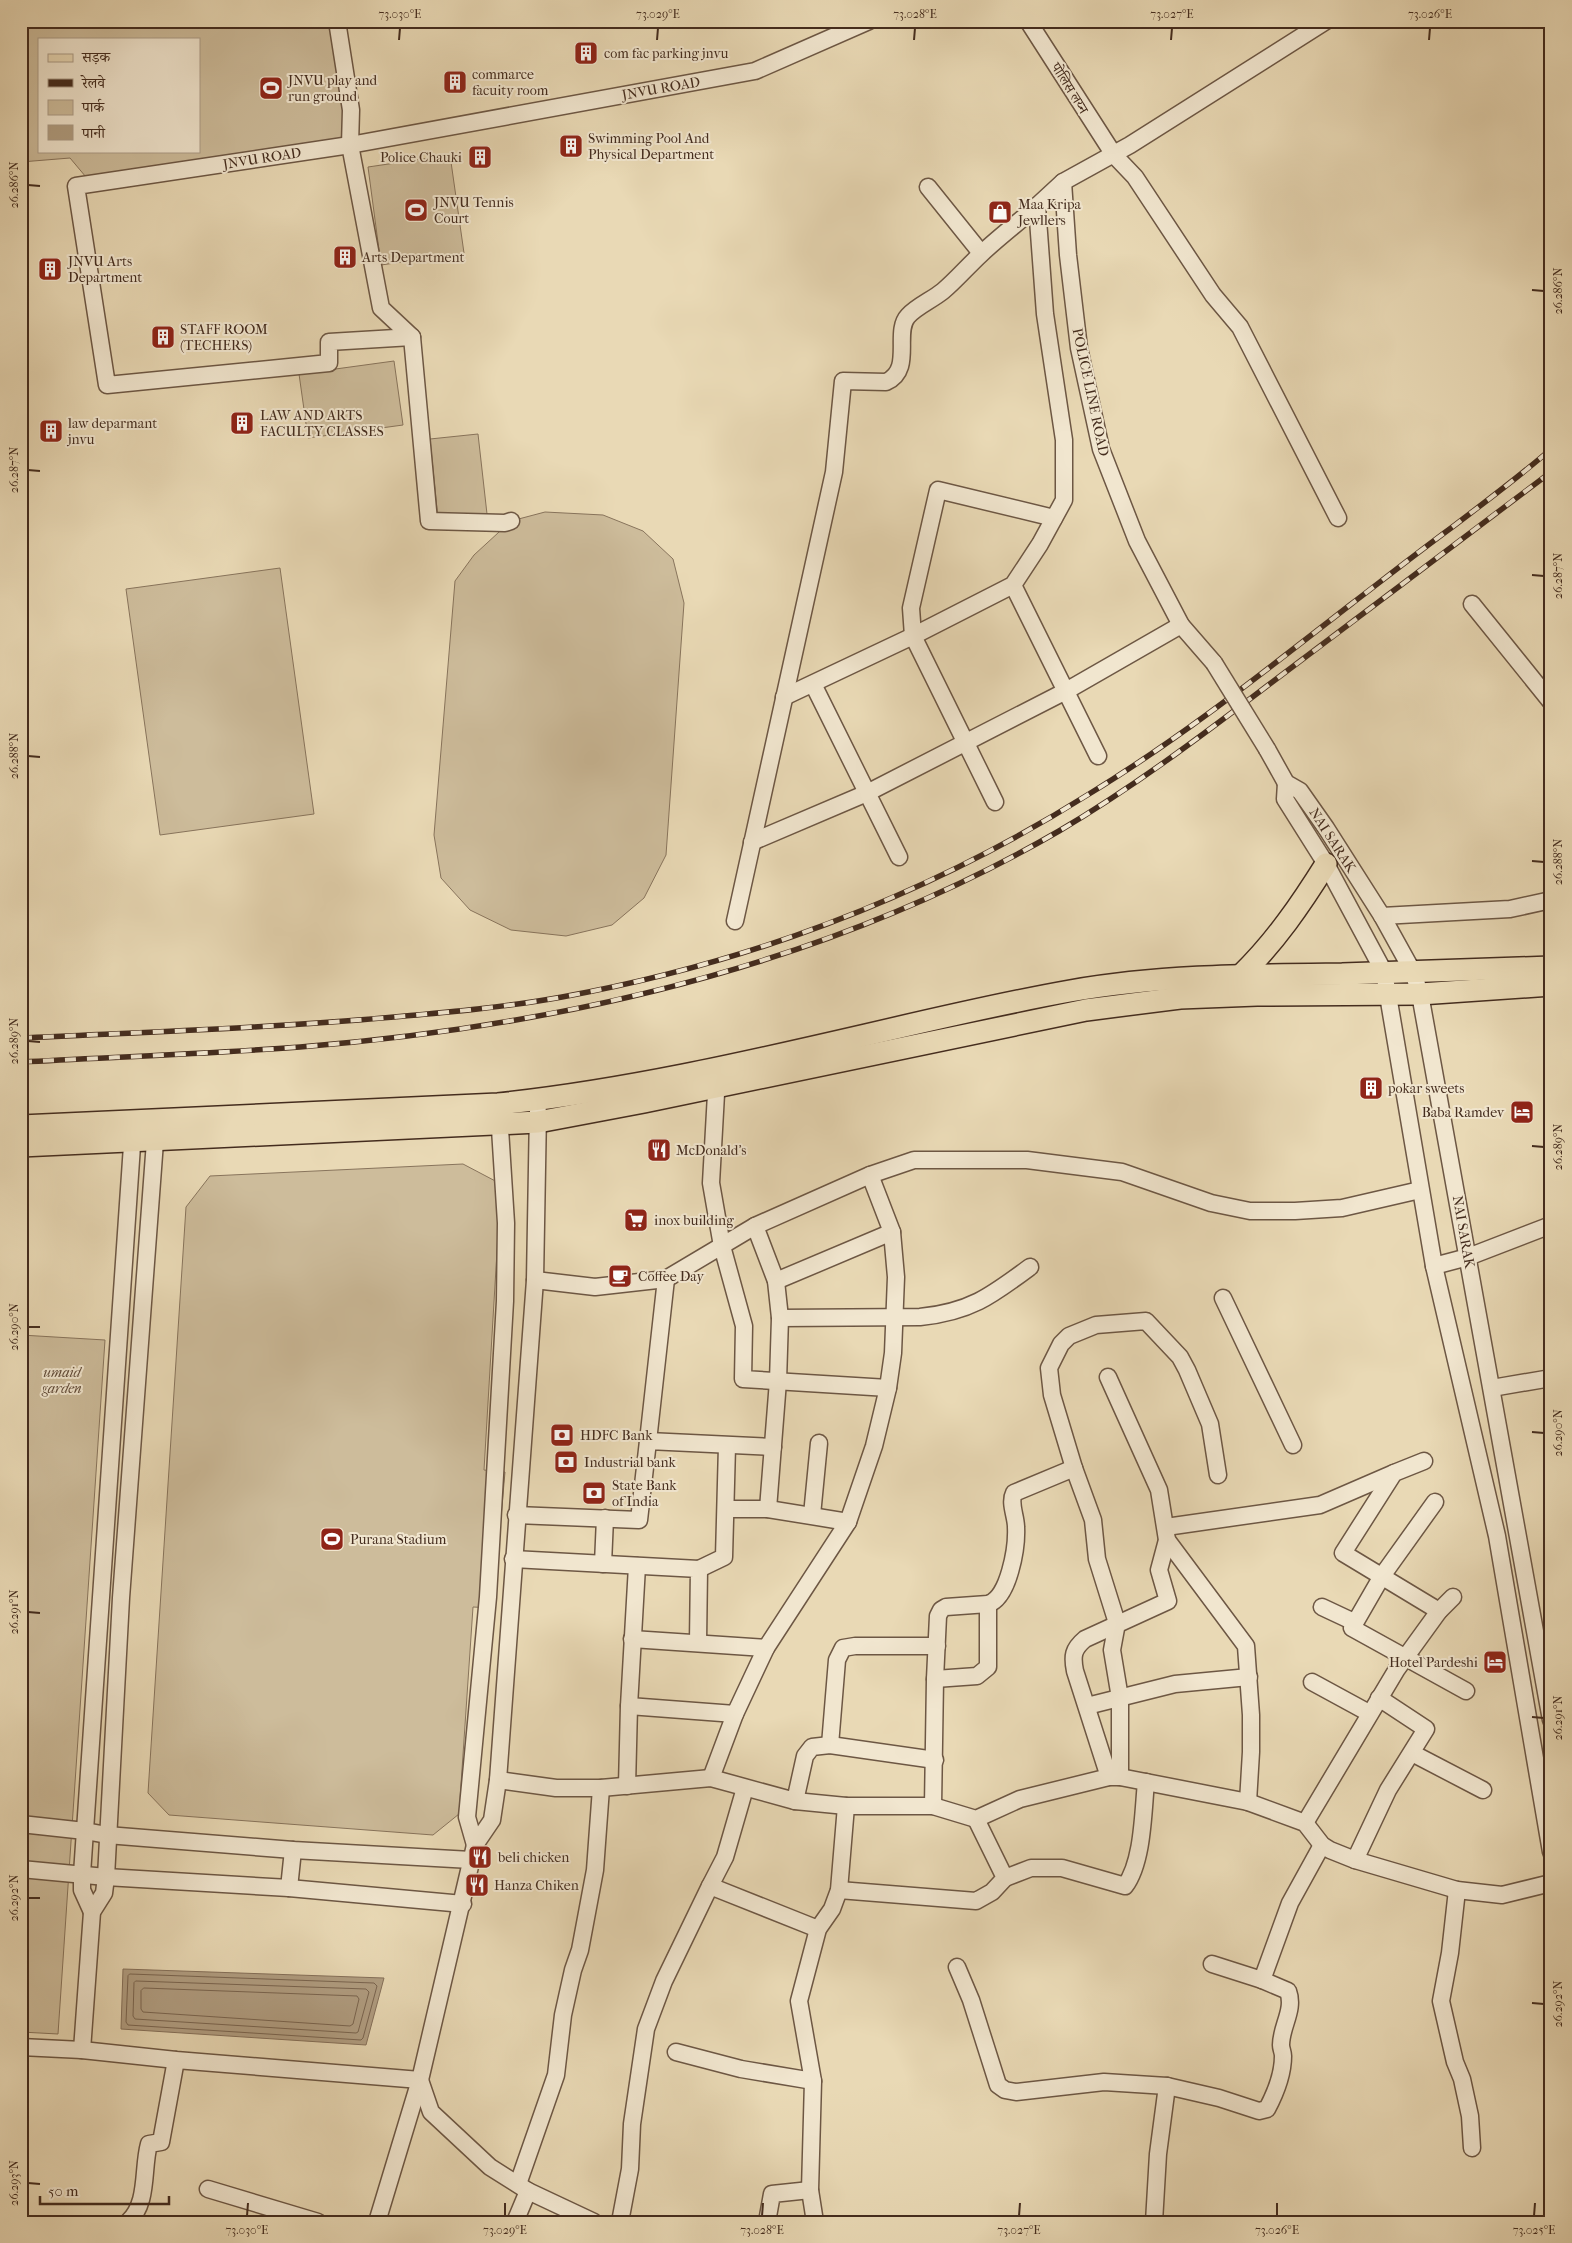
<svg xmlns="http://www.w3.org/2000/svg" width="1572" height="2243" font-family="'IM FELL French Canon','Noto Serif Devanagari',serif">
<style>
.green{fill:#cdbc9b;stroke:#88745c;fill-rule:evenodd}
.water{fill:#b19e82;stroke:#85705a}
.lines{fill:none;stroke-linecap:round;stroke-linejoin:round}
.shore{stroke:#7a6550;stroke-width:1}
.minor-casing{stroke:#6d5744;stroke-width:19}
.major-casing{stroke:#442c1e;stroke-width:24}
.minor{stroke:#f1e6cf;stroke-width:16}
.major{stroke:#e9d9b5;stroke-width:21}
.rail-casing{stroke:#442c1e;stroke-width:5.5}
.rail{stroke:#f1e6cf;stroke-width:4;stroke-dasharray:11;stroke-linecap:butt}
.minor-bridge-casing{stroke:#6d5744;stroke-width:19;stroke-linecap:butt}
.minor-bridge{stroke:#f1e6cf;stroke-width:16}
.ticks{fill:none;stroke:#442c1e;stroke-width:2}
.labels{text-anchor:middle;stroke-width:4;stroke-linejoin:round;paint-order:stroke}
.poi-label{font-size:14px;fill:#442c1e;stroke:#f1e6cf;text-anchor:start}
.street-label{font-size:14px;fill:#442c1e;stroke:#f1e6cf}
.park-label{font-size:14px;font-style:italic;fill:#5f4937;stroke:#f1e6cf}
.neatline{fill:none;stroke:#442c1e;stroke-width:2}
.ticks-label{font-size:12px;text-anchor:middle;fill:#442c1e}
</style>
<rect width="100%" height="100%" fill="#e9d9b5"/>
<filter id="stains"><feTurbulence type="fractalNoise" baseFrequency=".004" numOctaves="4"/><feColorMatrix values="0 0 0 0 .2 0 0 0 0 .09 0 0 0 0 .02 0 0 0 .5 -.17"/></filter>
<radialGradient id="worn" r=".72"><stop offset=".6" stop-color="#630" stop-opacity="0"/><stop offset="1" stop-color="#630" stop-opacity=".3"/></radialGradient>
<g class="green">
<path d="M 21,21 L 333,21 L 350,137 L 91,183 L 70,158 L 21,162 ZM 39,39 L 199,39 L 199,151 L 39,151 Z"/>
<path d="M 450,155 L 464,253 L 381,265 L 368,167 Z"/>
<path d="M 394,361 L 403,425 L 308,438 L 299,374 Z"/>
<path d="M 478,434 L 487,514 L 438,519 L 430,439 Z"/>
<path d="M 545,512 L 603,515 L 643,531 L 673,559 L 684,603 L 666,855 L 644,898 L 612,925 L 566,936 L 511,930 L 470,910 L 441,878 L 434,835 L 455,581 L 474,555 L 511,521 Z"/>
<path d="M 280,568 L 314,814 L 160,835 L 126,589 Z"/>
<path d="M 463,1164 L 501,1184 L 484,1470 L 505,1472 L 493,1608 L 473,1607 L 459,1814 L 433,1835 L 169,1815 L 148,1793 L 186,1207 L 210,1176 Z"/>
<path d="M 21,1335 L 105,1340 L 58,2034 L 21,2032 Z"/>
</g>
<path class="water" d="M 123,1969 L 384,1978 L 366,2045 L 121,2029 Z"/>
<g class="lines">
<g class="shore">
<path d="M 130,1974 L 374,1983 L 377,1986 L 363,2038 L 361,2040 L 128,2025 L 126,2022 L 128,1976 Z"/>
<path d="M 136,1981 L 366,1989 L 369,1992 L 358,2032 L 356,2033 L 135,2019 L 133,2016 L 134,1983 Z"/>
<path d="M 144,1988 L 357,1996 L 359,1999 L 353,2024 L 350,2026 L 143,2012 L 141,2009 L 141,1991 Z"/>
</g>
<g class="minor-casing">
<g id="minor">
<path d="M 337,21 L 351,110 L 350,145 L 381,308 L 412,337 L 429,521 L 505,523 L 511,521"/>
<path d="M 1028,21 L 1114,155 L 1135,177 L 1213,295 L 1240,327 L 1338,518"/>
<path d="M 1063,182 L 1068,255 L 1079,348 L 1101,449 L 1137,541 L 1181,625 L 1214,663"/>
<path d="M 928,187 L 981,253"/>
<path d="M 412,337 L 329,342 L 329,363 L 107,385 L 76,186 L 350,145 L 755,71 L 869,21"/>
<path d="M 1013,585 L 1098,756"/>
<path d="M 1472,604 L 1551,702"/>
<path d="M 813,684 L 899,857"/>
<path d="M 784,697 L 913,636 L 1013,585 L 1040,544 L 1064,500 L 1064,440 L 1045,314 L 1037,206 L 1063,182 L 1130,145 L 1326,21"/>
<path d="M 1267,749 L 1286,783 L 1300,791 L 1326,828 L 1382,916 L 1413,972 L 1420,994 L 1551,1720"/>
<path d="M 1286,783 L 1285,799 L 1326,864 L 1384,972 L 1434,1266 L 1497,1536 L 1551,1852"/>
<path d="M 995,802 L 913,636 L 911,608 L 938,490 L 1054,518"/>
<path d="M 752,842 L 867,793 L 1066,691 L 1181,625"/>
<path d="M 1382,916 L 1510,909 L 1551,900"/>
<path d="M 735,921 L 834,472 L 843,381 L 886,382 C 914,370 893,332 908,316 C 917,306 932,300 943,291 C 956,280 968,266 981,254 C 999,237 1019,222 1037,206"/>
<path d="M 717,1076 L 711,1183 L 722,1246 L 744,1326 L 743,1379 L 888,1388"/>
<path d="M 755,1226 L 776,1281 L 780,1318 L 778,1381 L 768,1509"/>
<path d="M 1434,1266 L 1468,1257 L 1551,1225"/>
<path d="M 535,1280 L 595,1287 L 666,1279 L 755,1226 L 870,1175 L 914,1160 L 1027,1160 L 1122,1172 L 1211,1203 L 1250,1211 L 1295,1211 L 1342,1208 L 1420,1190"/>
<path d="M 776,1281 L 892,1232"/>
<path d="M 1223,1298 L 1293,1445"/>
<path d="M 780,1318 L 920,1317 C 970,1312 991,1296 1030,1267"/>
<path d="M 1108,1377 L 1159,1490 L 1167,1540 L 1159,1570 L 1168,1601 L 1085,1639 C 1073,1649 1072,1656 1075,1671 L 1109,1777"/>
<path d="M 1492,1388 L 1551,1378"/>
<path d="M 648,1441 L 666,1279"/>
<path d="M 1424,1461 L 1394,1473 L 1343,1553 L 1439,1611"/>
<path d="M 1435,1502 L 1382,1576 L 1352,1628 L 1466,1691"/>
<path d="M 726,1509 L 768,1509 L 848,1522"/>
<path d="M 516,1515 L 639,1520 L 648,1441 L 773,1447"/>
<path d="M 812,1515 L 819,1443"/>
<path d="M 1166,1527 L 1320,1505 L 1394,1473"/>
<path d="M 1167,1540 L 1246,1646 L 1251,1715 L 1251,1752 L 1248,1802"/>
<path d="M 513,1559 L 699,1569 L 698,1642"/>
<path d="M 603,1564 L 605,1518"/>
<path d="M 699,1569 L 724,1557 L 727,1446"/>
<path d="M 1322,1607 L 1354,1622"/>
<path d="M 632,1639 L 766,1648"/>
<path d="M 935,1679 L 977,1676 L 988,1667 L 988,1604"/>
<path d="M 1312,1682 L 1369,1713"/>
<path d="M 629,1706 L 735,1714"/>
<path d="M 1087,1706 L 1175,1684 L 1249,1677"/>
<path d="M 830,1745 L 837,1660 L 843,1648 L 855,1646 L 937,1646"/>
<path d="M 1412,1753 L 1483,1790"/>
<path d="M 1120,1777 L 1120,1698 L 1112,1650 L 1117,1623 L 1097,1559 L 1093,1520 L 1074,1468 L 1052,1395 L 1049,1368 L 1061,1344 L 1069,1336 L 1096,1325 L 1146,1321 L 1180,1357 L 1187,1370 L 1210,1424 L 1218,1475"/>
<path d="M 711,1778 L 735,1714 L 766,1648 L 848,1522 L 874,1446 L 888,1388 L 893,1353 L 896,1277 L 892,1232 L 870,1175"/>
<path d="M 498,1780 L 556,1788 L 601,1788 L 711,1778 L 795,1801 L 846,1806 L 933,1806 L 976,1819 L 1020,1799 L 1109,1777 L 1120,1777 L 1248,1802 L 1305,1823 L 1322,1845 L 1330,1850 L 1355,1860 L 1457,1890 L 1502,1895 L 1551,1883"/>
<path d="M 627,1786 L 629,1706 L 637,1566"/>
<path d="M 745,1788 L 725,1857 L 710,1886 L 818,1929"/>
<path d="M 795,1801 L 805,1756 L 812,1747 L 830,1745 L 935,1760"/>
<path d="M 933,1806 L 935,1679 L 938,1616 L 941,1610 L 946,1607 L 988,1604 C 1009,1598 1017,1547 1016,1527 C 1016,1516 1009,1503 1014,1493 L 1074,1468"/>
<path d="M 1305,1823 L 1397,1669 L 1439,1611 L 1453,1597"/>
<path d="M 21,1824 L 85,1831 L 107,1835 L 293,1850 L 471,1860"/>
<path d="M 475,1845 L 467,1817 L 488,1597 L 505,1301 L 506,1223 L 499,1113"/>
<path d="M 1355,1860 L 1388,1790 L 1426,1729 L 1379,1698"/>
<path d="M 21,1869 L 106,1877 L 289,1888 L 463,1904"/>
<path d="M 1005,1878 L 1031,1868 L 1062,1868 L 1125,1886 C 1143,1862 1143,1812 1146,1782"/>
<path d="M 289,1888 L 293,1850"/>
<path d="M 839,1890 L 976,1901 L 992,1892 L 1005,1878 L 976,1819"/>
<path d="M 1457,1890 L 1450,1953 L 1441,2001 L 1455,2062 L 1462,2079 L 1470,2116 L 1472,2148"/>
<path d="M 92,1912 L 82,1890 L 82,1874 L 133,1131"/>
<path d="M 957,1967 L 971,2000 L 998,2085 L 1005,2090 L 1016,2092 L 1104,2082 L 1167,2086 L 1219,2098 L 1259,2111 L 1267,2109 C 1275,2094 1283,2073 1283,2056 C 1283,2052 1281,2049 1281,2045 C 1281,2026 1295,2010 1288,1991 L 1262,1980 L 1212,1964"/>
<path d="M 1262,1980 L 1290,1903 L 1322,1845"/>
<path d="M 21,2047 L 82,2050 L 176,2060 L 420,2080 L 431,2112 L 490,2167 L 528,2191 L 594,2222"/>
<path d="M 82,2050 L 92,1912 L 104,1893 L 106,1877 L 121,1598 L 156,1128"/>
<path d="M 676,2052 L 741,2069 L 813,2081"/>
<path d="M 518,2184 L 556,2075 L 563,2015 L 573,1970 L 580,1950 L 595,1870 L 601,1788"/>
<path d="M 208,2189 L 318,2222"/>
<path d="M 128,2222 C 149,2203 142,2169 149,2144 L 161,2142 L 176,2060"/>
<path d="M 377,2222 L 420,2080 L 475,1845 L 492,1820 L 498,1780 L 535,1280 L 538,1111"/>
<path d="M 515,2222 L 528,2191"/>
<path d="M 620,2222 L 630,2169 L 632,2124 L 646,2029 L 664,1981 L 710,1886"/>
<path d="M 767,2222 L 772,2194 L 810,2190"/>
<path d="M 815,2222 L 810,2190 L 813,2081 L 799,2001 L 818,1929 L 832,1909 L 839,1890 L 846,1806"/>
<path d="M 1154,2222 L 1158,2154 L 1167,2086"/>
</g>
</g>
<g class="major-casing">
<g id="major">
<path d="M 1241,975 C 1275,942 1301,904 1326,864"/>
<path d="M 21,1126 L 498,1104 C 622,1091 745,1063 866,1035 C 934,1019 1002,1003 1070,991 C 1160,975 1251,975 1342,974 C 1412,972 1481,969 1551,967"/>
<path d="M 21,1146 L 538,1122 L 644,1102 L 1086,1010 L 1180,998 L 1257,995 L 1420,994 L 1551,985"/>
</g>
</g>
<use href="#minor" class="minor"/>
<use href="#major" class="major"/>
<g class="rail-casing">
<g id="rail">
<path d="M 21,1038 C 145,1032 270,1028 394,1017 C 450,1012 507,1007 562,997 C 749,963 928,895 1089,794 C 1181,738 1265,671 1350,605 C 1384,579 1417,553 1451,528 C 1485,502 1519,477 1551,449"/>
<path d="M 21,1062 C 114,1057 207,1054 300,1047 C 562,1026 830,964 1059,831 C 1132,788 1200,737 1267,686 C 1362,615 1456,543 1551,472"/>
</g>
</g>
<use href="#rail" class="rail"/>
<g class="minor-bridge-casing">
<path id="minor-bridge" d="M 1214,663 L 1267,749"/>
</g>
<use href="#minor-bridge" class="minor-bridge"/>
</g>
<path class="ticks" d="M 399,40 L 400,28M 657,40 L 658,28M 914,40 L 915,28M 1171,40 L 1172,28M 1429,40 L 1430,28M 28,185 L 40,186M 1532,290 L 1544,291M 28,470 L 40,471M 1532,575 L 1544,576M 28,756 L 40,757M 1532,861 L 1544,862M 28,1041 L 40,1042M 1532,1146 L 1544,1147M 28,1327 L 40,1327M 1532,1432 L 1544,1433M 28,1612 L 40,1613M 1532,1717 L 1544,1718M 28,1898 L 40,1898M 1532,2003 L 1544,2004M 28,2183 L 40,2184M 247,2216 L 248,2203M 505,2216 L 505,2203M 762,2216 L 763,2203M 1019,2216 L 1020,2203M 1277,2216 L 1277,2203M 1534,2216 L 1535,2203"/>
<defs>
<g id="building-square" transform="scale(1.25)"><rect x="-9" y="-9" width="18" height="18" rx="4" fill="#8f2418" stroke="#f1e6cf"/><path d="M-4-6H4V6H1V3H-1V6H-4ZM-2.5-4.3h1.7v1.8h-1.7ZM.8-4.3h1.7v1.8H.8ZM-2.5-1h1.7V.8h-1.7ZM.8-1h1.7V.8H.8Z" fill="#fff"/></g>
<g id="stadium-square" transform="scale(1.25)"><rect x="-9" y="-9" width="18" height="18" rx="4" fill="#8f2418" stroke="#f1e6cf"/><path d="M0-5a6.5 5 0 1 0 0 10a6.5 5 0 1 0 0-10ZM-3.5-1.8h7v3.6h-7Z" fill="#fff"/></g>
<g id="shop-square" transform="scale(1.25)"><rect x="-9" y="-9" width="18" height="18" rx="4" fill="#8f2418" stroke="#f1e6cf"/><path d="M-5-2.5h2.3a2.7 3.5 0 0 1 5.4 0H5L5.5 6h-11ZM-1.5-2.5h3a1.5 2.3 0 0 0-3 0Z" fill="#fff"/></g>
<g id="hotel-square" transform="scale(1.25)"><rect x="-9" y="-9" width="18" height="18" rx="4" fill="#8f2418" stroke="#f1e6cf"/><path d="M-6-4.5h1.5V1H6V5H4.5V3h-9V5H-6ZM-4 0a1.8 1.8 0 1 1 3.6 0ZM.5 0V-2.5h3Q6-2.5 6 0Z" fill="#fff"/></g>
<g id="restaurant-square" transform="scale(1.25)"><rect x="-9" y="-9" width="18" height="18" rx="4" fill="#8f2418" stroke="#f1e6cf"/><path d="M-5-6h1v4h1v-4h1v4h1v-4h1v5L-1.5 .5V6h-2V.5L-5-1ZM5-6V6H3V1.5H1.5Q1.5-4 5-6Z" fill="#fff"/></g>
<g id="supermarket-square" transform="scale(1.25)"><rect x="-9" y="-9" width="18" height="18" rx="4" fill="#8f2418" stroke="#f1e6cf"/><path d="M-6-5.5h2.5l.6 2H6L4.5 2H-2.5L-4.4-4H-6ZM-1.5 3.2a1.3 1.3 0 1 0 .1 0ZM3 3.2a1.3 1.3 0 1 0 .1 0Z" fill="#fff"/></g>
<g id="cafe-square" transform="scale(1.25)"><rect x="-9" y="-9" width="18" height="18" rx="4" fill="#8f2418" stroke="#f1e6cf"/><path d="M-5.5-4.5H6V0H3Q3 3.5 0 3.5H-2.5Q-5.5 3.5-5.5 0ZM3-3.2v2h1.7v-2ZM-6 4.5H4V6H-6Z" fill="#fff"/></g>
<g id="bank-square" transform="scale(1.25)"><rect x="-9" y="-9" width="18" height="18" rx="4" fill="#8f2418" stroke="#f1e6cf"/><path d="M-6-4H6V4H-6ZM0-2.3a2.3 2.3 0 1 0 0 4.6a2.3 2.3 0 1 0 0-4.6Z" fill="#fff"/></g>
</defs>
<g fill-rule="evenodd">
<use href="#building-square" x="586" y="53"/>
<use href="#building-square" x="455" y="82"/>
<use href="#stadium-square" x="271" y="88"/>
<use href="#building-square" x="571" y="146"/>
<use href="#building-square" x="480" y="157"/>
<use href="#stadium-square" x="416" y="210"/>
<use href="#shop-square" x="1000" y="212"/>
<use href="#building-square" x="345" y="257"/>
<use href="#building-square" x="50" y="269"/>
<use href="#building-square" x="163" y="337"/>
<use href="#building-square" x="242" y="423"/>
<use href="#building-square" x="51" y="431"/>
<use href="#building-square" x="1371" y="1088"/>
<use href="#hotel-square" x="1522" y="1112"/>
<use href="#restaurant-square" x="659" y="1150"/>
<use href="#supermarket-square" x="636" y="1220"/>
<use href="#cafe-square" x="620" y="1276"/>
<use href="#bank-square" x="562" y="1435"/>
<use href="#bank-square" x="566" y="1462"/>
<use href="#bank-square" x="594" y="1493"/>
<use href="#stadium-square" x="332" y="1539"/>
<use href="#hotel-square" x="1495" y="1662"/>
<use href="#restaurant-square" x="480" y="1857"/>
<use href="#restaurant-square" x="477" y="1885"/>
</g>
<g class="labels">
<g class="poi-label">
<text x="604" y="58">com fac parking jnvu</text>
<text x="472" y="79">commarce<tspan x="472" dy="16">facuity room</tspan></text>
<text x="288" y="85">JNVU play and<tspan x="288" dy="16">run ground</tspan></text>
<text x="588" y="143">Swimming Pool And<tspan x="588" dy="16">Physical Department</tspan></text>
<text x="462" y="162" text-anchor="end">Police Chauki</text>
<text x="434" y="207">JNVU Tennis<tspan x="434" dy="16">Court</tspan></text>
<text x="1018" y="209">Maa Kripa<tspan x="1018" dy="16">Jewllers</tspan></text>
<text x="362" y="262">Arts Department</text>
<text x="68" y="266">JNVU Arts<tspan x="68" dy="16">Department</tspan></text>
<text x="180" y="334">STAFF ROOM<tspan x="180" dy="16">(TECHERS)</tspan></text>
<text x="260" y="420">LAW AND ARTS<tspan x="260" dy="16">FACULTY CLASSES</tspan></text>
<text x="68" y="428">law deparmant<tspan x="68" dy="16">jnvu</tspan></text>
<text x="1388" y="1093">pokar sweets</text>
<text x="1504" y="1117" text-anchor="end">Baba Ramdev</text>
<text x="676" y="1155">McDonald's</text>
<text x="654" y="1225">inox building</text>
<text x="638" y="1281">Coffee Day</text>
<text x="580" y="1440">HDFC Bank</text>
<text x="584" y="1467">Industrial bank</text>
<text x="612" y="1490">State Bank<tspan x="612" dy="16">of India</tspan></text>
<text x="350" y="1544">Purana Stadium</text>
<text x="1478" y="1667" text-anchor="end">Hotel Pardeshi</text>
<text x="498" y="1862">beli chicken</text>
<text x="494" y="1890">Hanza Chiken</text>
</g>
<g class="street-label">
<text transform="translate(661 88) rotate(-10)" y="5">JNVU ROAD</text>
<text transform="translate(1070 88) rotate(58)" y="5">पोलिस लय्न</text>
<text transform="translate(262 158) rotate(-9)" y="5">JNVU ROAD</text>
<text transform="translate(1091 392) rotate(78)" y="5">POLICE LINE ROAD</text>
<text transform="translate(1333 840) rotate(57)" y="5">NAI SARAK</text>
<text transform="translate(1464 1232) rotate(80)" y="5">NAI SARAK</text>
</g>
<g class="park-label">
<text x="62" y="1377">umaid<tspan x="62" dy="16">garden</tspan></text>
</g>
</g>
<rect width="1572" height="2243" fill="none" stroke="#e9d9b5" stroke-width="55"/>
<rect x="38" y="38" width="162" height="115" fill="#f1e6cf" stroke="#ac9c88"/>
<rect x="48" y="54" width="25" height="8" fill="#e9d9b5" stroke="#ac9c88"/>
<text x="82" y="62" font-size="15" fill="#442c1e">सड़क</text>
<rect x="48" y="79" width="25" height="8" fill="#442c1e" stroke="#ac9c88"/>
<text x="82" y="88" font-size="15" fill="#442c1e">रेलवे</text>
<rect x="48" y="100" width="25" height="15" fill="#cdbc9b" stroke="#ac9c88"/>
<text x="82" y="112" font-size="15" fill="#442c1e">पार्क</text>
<rect x="48" y="125" width="25" height="15" fill="#b19e82" stroke="#ac9c88"/>
<text x="82" y="138" font-size="15" fill="#442c1e">पानी</text>
<path d="M40 2196v8h129v-8" fill="none" stroke="#442c1e" stroke-width="2.5"/>
<text x="48" y="2196" font-size="15" fill="#442c1e" stroke="#f1e6cf" stroke-width="4" paint-order="stroke">50 m</text>
<rect x="28" y="28" width="1516" height="2188" class="neatline"/>
<g class="ticks-label">
<text x="400" y="18">73.030°E</text>
<text x="658" y="18">73.029°E</text>
<text x="915" y="18">73.028°E</text>
<text x="1172" y="18">73.027°E</text>
<text x="1430" y="18">73.026°E</text>
<text transform="translate(14 185) rotate(-90)" y="4">26.286°N</text>
<text transform="translate(1558 291) rotate(-90)" y="4">26.286°N</text>
<text transform="translate(14 470) rotate(-90)" y="4">26.287°N</text>
<text transform="translate(1558 576) rotate(-90)" y="4">26.287°N</text>
<text transform="translate(14 756) rotate(-90)" y="4">26.288°N</text>
<text transform="translate(1558 862) rotate(-90)" y="4">26.288°N</text>
<text transform="translate(14 1041) rotate(-90)" y="4">26.289°N</text>
<text transform="translate(1558 1147) rotate(-90)" y="4">26.289°N</text>
<text transform="translate(14 1327) rotate(-90)" y="4">26.290°N</text>
<text transform="translate(1558 1433) rotate(-90)" y="4">26.290°N</text>
<text transform="translate(14 1612) rotate(-90)" y="4">26.291°N</text>
<text transform="translate(1558 1718) rotate(-90)" y="4">26.291°N</text>
<text transform="translate(14 1898) rotate(-90)" y="4">26.292°N</text>
<text transform="translate(1558 2004) rotate(-90)" y="4">26.292°N</text>
<text transform="translate(14 2183) rotate(-90)" y="4">26.293°N</text>
<text x="247" y="2234">73.030°E</text>
<text x="505" y="2234">73.029°E</text>
<text x="762" y="2234">73.028°E</text>
<text x="1019" y="2234">73.027°E</text>
<text x="1277" y="2234">73.026°E</text>
<text x="1534" y="2234">73.025°E</text>
</g>
<rect width="100%" height="100%" filter="url(#stains)"/>
<rect width="100%" height="100%" fill="url(#worn)"/>
</svg>
